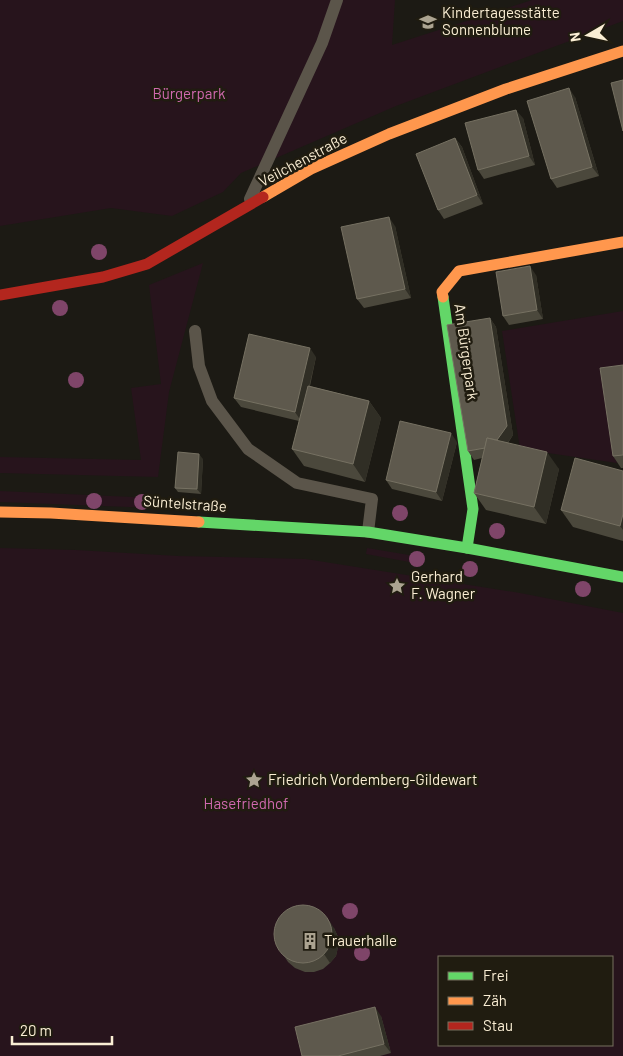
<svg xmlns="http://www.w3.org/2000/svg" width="623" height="1056" font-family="Barlow,sans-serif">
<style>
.green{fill:#27141c;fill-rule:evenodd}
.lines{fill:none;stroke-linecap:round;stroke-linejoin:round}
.lane{stroke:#5b554a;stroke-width:12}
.fast{stroke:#63d668;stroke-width:11}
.slow{stroke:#ff974d;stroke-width:11}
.jam{stroke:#b3261e;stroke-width:11}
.tree{fill:#7f4569}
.wall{fill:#4b483c}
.shaded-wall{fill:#302e25}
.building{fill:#5e594d;stroke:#767162}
.labels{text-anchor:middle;stroke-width:5;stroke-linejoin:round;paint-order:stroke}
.poi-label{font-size:15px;fill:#faeed4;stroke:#201c10;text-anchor:start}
.park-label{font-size:15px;fill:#d069af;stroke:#201c10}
.street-label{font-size:15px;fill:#faeed4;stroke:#201c10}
</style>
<rect width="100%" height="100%" fill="#1c1a14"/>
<g class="green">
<path d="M 0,0 L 395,0 L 392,45 L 532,0 L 623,0 L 623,21 L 396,106 L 241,173 L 223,192 L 172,216 L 111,208 L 0,226 Z"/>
<path d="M 203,263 L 169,392 L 158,477 L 0,473 L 0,457 L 141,460 L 131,388 L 161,384 L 149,285 Z"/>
<path d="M 623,311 L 623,371 L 604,375 L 617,463 L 520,449 L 502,331 Z"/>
<path d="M 0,491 L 155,498 L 155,508 L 0,502 Z"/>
<path d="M 0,548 L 76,550 L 178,556 L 306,559 L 520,593 L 623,613 L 623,1056 L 0,1056 ZM 439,957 L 612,957 L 612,1045 L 439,1045 Z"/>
<path d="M 367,548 L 421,557 L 420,564 L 366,554 Z"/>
</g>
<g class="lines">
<g class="lane">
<path d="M 250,199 L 322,43 L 337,0"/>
<path d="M 195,331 L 199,366 L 212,401 L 248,449 L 297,483 L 372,499 L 368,532"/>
</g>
<g class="fast">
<path d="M 443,297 L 473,509 L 467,548"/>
<path d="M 199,522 L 368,532 L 467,548 L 623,577"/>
</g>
<g class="slow">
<path d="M 263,197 L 311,169 L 389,134 L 506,89 L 623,51"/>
<path d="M 443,297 L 442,292 L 459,271 L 623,242"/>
<path d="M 0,512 L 51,513 L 199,522"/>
</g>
<path class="jam" d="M 0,295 L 103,277 L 147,264 L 263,197"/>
</g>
<g class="tree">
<circle cx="99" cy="252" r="8"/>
<circle cx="60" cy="308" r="8"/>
<circle cx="76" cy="380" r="8"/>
<circle cx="94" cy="501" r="8"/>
<circle cx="142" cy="502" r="8"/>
<circle cx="400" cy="513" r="8"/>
<circle cx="497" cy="531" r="8"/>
<circle cx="417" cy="559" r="8"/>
<circle cx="470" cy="569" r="8"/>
<circle cx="583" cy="589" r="8"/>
<circle cx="350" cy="911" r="8"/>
<circle cx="362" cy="953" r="8"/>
</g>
<g class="wall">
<path d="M 575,97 L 599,176 L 557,188 L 551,179 Z"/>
<path d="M 523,118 L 535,165 L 484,179 L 478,170 Z"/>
<path d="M 455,138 L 462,147 L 483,204 L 444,219 L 438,210 Z"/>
<path d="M 395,226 L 411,298 L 364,308 L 357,299 Z"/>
<path d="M 536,275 L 543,319 L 509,325 L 503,316 Z"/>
<path d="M 490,318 L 496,327 L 513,435 L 508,443 L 559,469 L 546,524 L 486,510 L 474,493 L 482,458 L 474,460 L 468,451 Z"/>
<path d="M 316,357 L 310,386 L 369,401 L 381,418 L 365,482 L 304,466 L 292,449 L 299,421 L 241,407 L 234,398 Z"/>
<path d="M 623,365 L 623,468 L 621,468 L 613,456 Z"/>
<path d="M 457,442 L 442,501 L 392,489 L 386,480 Z"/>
<path d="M 203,459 L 201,494 L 178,492 L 175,488 Z"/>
<path d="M 623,471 L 623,541 L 573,527 L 561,510 Z"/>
<path d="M 334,928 L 338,937 L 338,947 L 336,956 L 330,963 L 323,969 L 314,972 L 305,972 L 295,968 L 288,962 L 277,945 Z"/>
<path d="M 381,1016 L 391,1053 L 380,1056 L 302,1056 Z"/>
</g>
<g class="shaded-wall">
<path d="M 569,88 L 575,97 L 599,176 L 592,167 Z"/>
<path d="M 516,110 L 523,118 L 535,165 L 529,156 Z"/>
<path d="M 455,138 L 462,147 L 483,204 L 477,195 Z"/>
<path d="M 389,217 L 395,226 L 411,298 L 405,289 Z"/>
<path d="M 530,266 L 536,275 L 543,319 L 537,310 Z"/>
<path d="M 490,318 L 496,327 L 513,435 L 499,455 L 493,446 Z"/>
<path d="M 310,348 L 316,357 L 301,421 L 295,412 Z"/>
<path d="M 369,401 L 381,418 L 365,482 L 353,464 Z"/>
<path d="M 451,433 L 457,442 L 442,501 L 436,492 Z"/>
<path d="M 547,452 L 559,469 L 546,524 L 534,507 Z"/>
<path d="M 199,454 L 203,459 L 201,494 L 197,489 Z"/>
<path d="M 623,514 L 623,530 L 620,526 Z"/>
<path d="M 328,919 L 334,928 L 338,937 L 338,947 L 336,956 L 330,963 L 324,954 Z"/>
<path d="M 375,1007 L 381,1016 L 391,1053 L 384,1044 Z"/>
</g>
<g class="building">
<path d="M 623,80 L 623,131 L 611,83 Z"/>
<path d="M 569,88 L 592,167 L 551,179 L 527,101 Z"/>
<path d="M 516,110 L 529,156 L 478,170 L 465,123 Z"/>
<path d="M 455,138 L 477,195 L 438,210 L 416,154 Z"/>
<path d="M 389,217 L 405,289 L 357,299 L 341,227 Z"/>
<path d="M 530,266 L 537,310 L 503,316 L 496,272 Z"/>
<path d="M 490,318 L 507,426 L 497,440 L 487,438 L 485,448 L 468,451 L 447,325 Z"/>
<path d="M 249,334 L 310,348 L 295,412 L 234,398 Z"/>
<path d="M 623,365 L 623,455 L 613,456 L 600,368 Z"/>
<path d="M 308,386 L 369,401 L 353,464 L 292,449 Z"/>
<path d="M 400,421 L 451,433 L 436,492 L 386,480 Z"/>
<path d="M 487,438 L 547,452 L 534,507 L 474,493 Z"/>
<path d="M 178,452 L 199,454 L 197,489 L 175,488 Z"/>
<path d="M 575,458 L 623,471 L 623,514 L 620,526 L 561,510 Z"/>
<circle cx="303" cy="934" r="29"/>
<path d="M 375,1007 L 384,1044 L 338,1056 L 302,1056 L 295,1027 Z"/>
</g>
<defs>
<g id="school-bare" transform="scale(1.35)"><path d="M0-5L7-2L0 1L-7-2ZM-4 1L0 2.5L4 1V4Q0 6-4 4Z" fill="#aca491" stroke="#201c10" stroke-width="2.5" paint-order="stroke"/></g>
<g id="sight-bare" transform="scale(1.35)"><path d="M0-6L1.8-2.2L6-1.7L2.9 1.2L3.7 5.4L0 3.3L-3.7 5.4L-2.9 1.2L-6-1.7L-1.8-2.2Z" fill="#aca491" stroke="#201c10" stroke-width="2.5" paint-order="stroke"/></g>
<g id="building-bare" transform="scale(1.35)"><path d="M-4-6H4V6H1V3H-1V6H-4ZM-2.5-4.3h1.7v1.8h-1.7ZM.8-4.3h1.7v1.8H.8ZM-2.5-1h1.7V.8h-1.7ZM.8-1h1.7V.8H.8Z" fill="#aca491" stroke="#201c10" stroke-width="2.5" paint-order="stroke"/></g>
</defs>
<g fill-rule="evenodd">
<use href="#school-bare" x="428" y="22"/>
<use href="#sight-bare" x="397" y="586"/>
<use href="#sight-bare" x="254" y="780"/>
<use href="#building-bare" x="310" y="941"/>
</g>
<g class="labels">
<g class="poi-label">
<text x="442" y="18">Kindertagesstätte<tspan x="442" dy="17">Sonnenblume</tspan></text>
<text x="411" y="582">Gerhard<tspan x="411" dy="17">F. Wagner</tspan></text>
<text x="268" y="785">Friedrich Vordemberg-Gildewart</text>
<text x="324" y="946">Trauerhalle</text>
</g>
<g class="park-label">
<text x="189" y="99">Bürgerpark</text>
<text x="246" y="809">Hasefriedhof</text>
</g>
<g class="street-label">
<text transform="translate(303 160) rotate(-28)" y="5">Veilchenstraße</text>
<text transform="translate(466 352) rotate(82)" y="5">Am Bürgerpark</text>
<text transform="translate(185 504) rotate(4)" y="5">Süntelstraße</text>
</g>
</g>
<rect x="438" y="956" width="175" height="90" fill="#201c10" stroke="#77705e"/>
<rect x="448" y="972" width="25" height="8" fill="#63d668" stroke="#77705e"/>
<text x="483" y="981" font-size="15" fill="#faeed4">Frei</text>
<rect x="448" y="997" width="25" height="8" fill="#ff974d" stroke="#77705e"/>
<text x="483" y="1006" font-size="15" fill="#faeed4">Zäh</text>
<rect x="448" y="1022" width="25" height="8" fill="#b3261e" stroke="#77705e"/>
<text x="483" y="1031" font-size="15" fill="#faeed4">Stau</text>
<g transform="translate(588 35) rotate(261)" stroke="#201c10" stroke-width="4" paint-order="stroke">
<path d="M0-4L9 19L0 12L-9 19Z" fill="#faeed4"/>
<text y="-8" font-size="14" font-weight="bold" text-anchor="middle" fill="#faeed4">N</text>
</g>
<path d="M12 1036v8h100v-8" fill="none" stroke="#faeed4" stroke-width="2.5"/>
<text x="20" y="1036" font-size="15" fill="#faeed4" stroke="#201c10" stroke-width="4" paint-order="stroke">20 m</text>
</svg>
